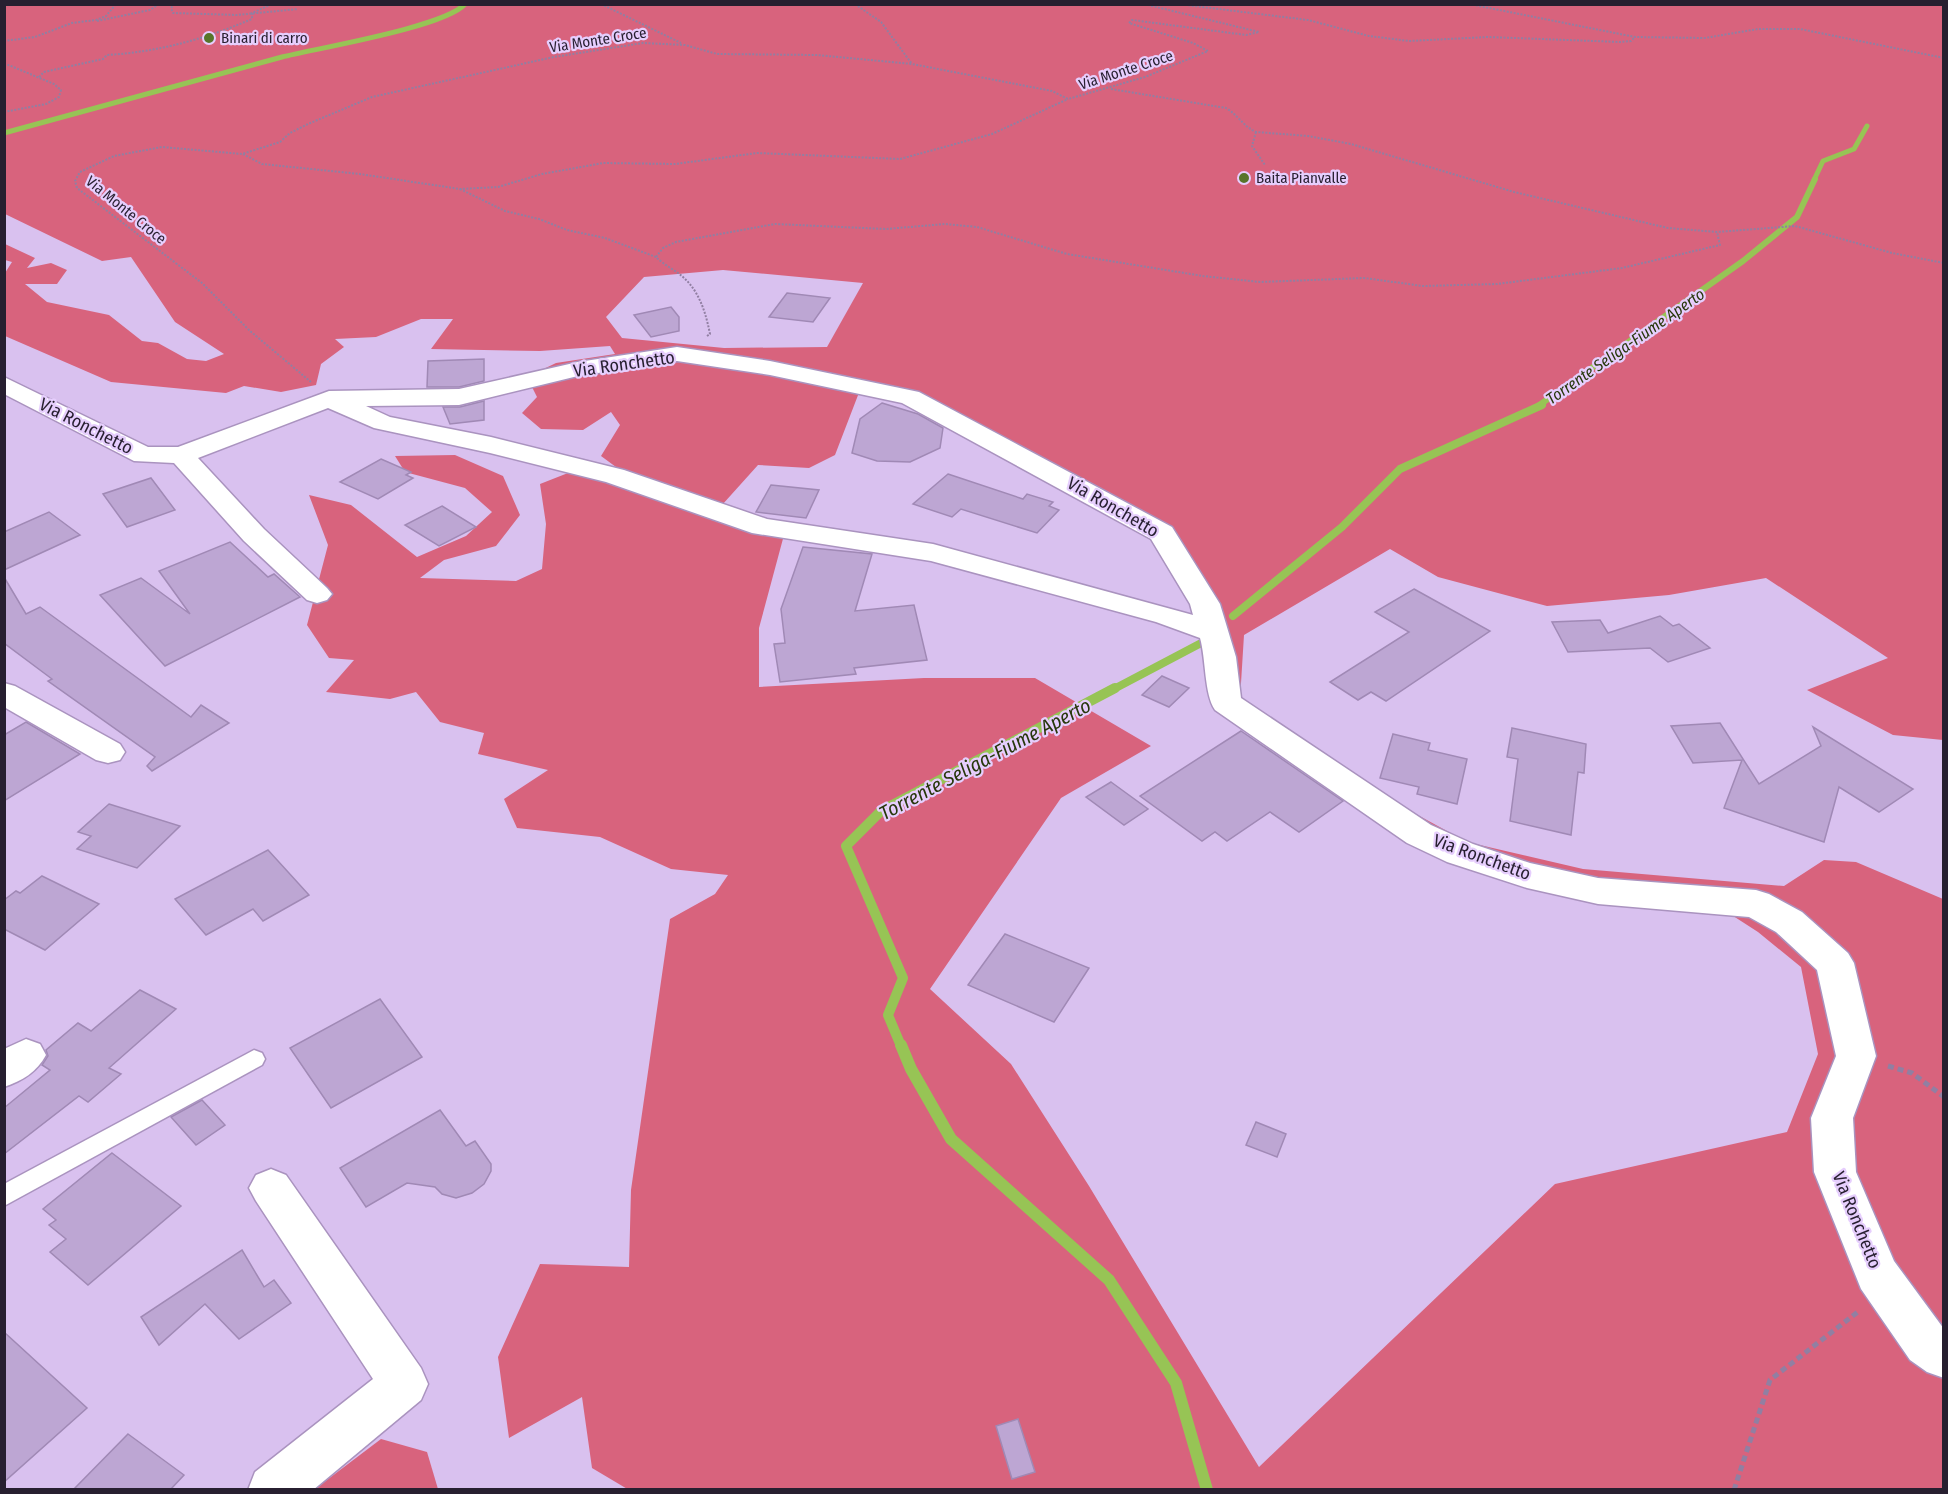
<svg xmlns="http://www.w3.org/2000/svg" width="1948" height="1494" font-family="'Fira Sans Condensed',sans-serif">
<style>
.forest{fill:#d8637d;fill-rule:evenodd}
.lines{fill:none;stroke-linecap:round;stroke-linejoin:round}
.stream-far4{stroke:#97c455;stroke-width:5}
.stream-far3{stroke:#97c455;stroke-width:6}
.stream-far2{stroke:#97c455;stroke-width:8}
.stream-far1{stroke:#97c455;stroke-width:10}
.stream{stroke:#97c455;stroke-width:12}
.building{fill:#bda6d3;stroke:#a089b5;stroke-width:1.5}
.lane-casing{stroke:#aa93bf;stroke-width:3}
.street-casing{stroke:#aa93bf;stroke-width:3}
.path-far1{stroke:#917fa2;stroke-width:2;stroke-dasharray:2 1.5;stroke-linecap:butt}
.path{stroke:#917fa2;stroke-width:5;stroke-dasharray:6 4;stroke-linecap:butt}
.lane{fill:#fff;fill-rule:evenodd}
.street{fill:#fff;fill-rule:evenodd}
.poi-dot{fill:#57752a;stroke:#e6cefd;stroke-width:2}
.labels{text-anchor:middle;stroke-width:4.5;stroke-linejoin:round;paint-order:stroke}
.far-poi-label{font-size:15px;fill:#271f30;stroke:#e6cefd;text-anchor:start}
.far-street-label{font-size:15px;fill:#271f30;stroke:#e6cefd}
.far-water-label{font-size:16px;font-style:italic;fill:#27380b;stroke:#e6cefd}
.street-label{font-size:18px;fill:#271f30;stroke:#e6cefd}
.water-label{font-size:20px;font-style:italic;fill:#27380b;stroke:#e6cefd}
</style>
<rect width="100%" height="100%" fill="#d9c1ef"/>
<g class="forest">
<path d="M 5,5 L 1943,5 L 1943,740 L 1893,735 L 1807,690 L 1888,658 L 1766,578 L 1669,595 L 1547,606 L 1438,577 L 1390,549 L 1244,635 L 1240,699 L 1352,779 L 1467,842 L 1583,869 L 1784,886 L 1824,860 L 1856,862 L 1943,899 L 1943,1489 L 629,1490 L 592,1468 L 582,1397 L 509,1438 L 498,1357 L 540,1264 L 629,1267 L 631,1190 L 670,919 L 715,894 L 728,875 L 671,869 L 600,837 L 517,828 L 504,799 L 548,770 L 478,754 L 484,733 L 440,722 L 416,692 L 390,699 L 326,692 L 354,660 L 329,658 L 307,625 L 328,545 L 309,495 L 351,505 L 417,557 L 466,536 L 492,512 L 465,488 L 405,472 L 395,456 L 455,455 L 503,476 L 520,515 L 496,546 L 444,560 L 420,578 L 516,581 L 542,569 L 546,524 L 540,484 L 568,473 L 616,467 L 601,456 L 620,425 L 611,412 L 583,430 L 541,429 L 522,413 L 537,397 L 527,377 L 556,363 L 615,354 L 610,346 L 540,351 L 431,349 L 453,319 L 421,319 L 376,337 L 335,339 L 344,347 L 321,364 L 316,385 L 281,392 L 244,386 L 226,393 L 111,382 L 5,336 L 5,273 L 12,262 L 5,260 L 5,244 L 35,258 L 27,268 L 51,263 L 67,270 L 57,284 L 25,284 L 47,302 L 109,315 L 142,341 L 158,343 L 187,359 L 206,361 L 224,354 L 175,322 L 131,257 L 102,261 L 5,214 ZM 723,270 L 863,283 L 827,347 L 724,348 L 622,338 L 606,317 L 644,277 ZM 860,390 L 906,400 L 1155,536 L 1196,604 L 1204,622 L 1170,610 L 929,546 L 769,522 L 722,505 L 758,465 L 809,468 L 835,455 ZM 784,535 L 932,556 L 1163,618 L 1208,635 L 1214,658 L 1220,705 L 1411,838 L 1456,862 L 1546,891 L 1657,909 L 1727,912 L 1758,932 L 1801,967 L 1818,1054 L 1787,1132 L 1555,1184 L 1259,1467 L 1089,1186 L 1011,1064 L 930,989 L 1061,798 L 1151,746 L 1035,678 L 924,678 L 759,687 L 759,628 Z"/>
<path d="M 381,1439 L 427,1452 L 438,1489 L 315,1489 Z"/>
</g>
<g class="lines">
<g class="stream-far4">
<path d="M 4,133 C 97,108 189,82 282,57 C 318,48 445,27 465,4"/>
<path d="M 1814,180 L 1823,161 L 1854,149 L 1867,126"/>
</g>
<path class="stream-far3" d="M 1538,406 L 1743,261 L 1797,217 L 1815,179"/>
<g class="stream-far2">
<path d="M 1233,616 L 1342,527 L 1400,469 L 1542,405"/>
<path d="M 1112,690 L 1205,641"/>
</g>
<path class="stream-far1" d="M 901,1046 L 888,1015 L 903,978 L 846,846 L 881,811 L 1115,688"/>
<path class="stream" d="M 901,1045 L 911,1069 L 951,1139 L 1109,1280 L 1176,1383 L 1207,1490"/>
</g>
<g class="building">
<path d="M 787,293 L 830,298 L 813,322 L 769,317 Z"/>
<path d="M 671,307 L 679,317 L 679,331 L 651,337 L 634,315 Z"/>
<path d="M 484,359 L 484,381 L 459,387 L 427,387 L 428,361 Z"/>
<path d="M 484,401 L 484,420 L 450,424 L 443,407 L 460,407 Z"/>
<path d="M 882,403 L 918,414 L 943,428 L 940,448 L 910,462 L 877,461 L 852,453 L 860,419 Z"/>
<path d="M 381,459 L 411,472 L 406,475 L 413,478 L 378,499 L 340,482 Z"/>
<path d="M 948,474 L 1023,499 L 1027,494 L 1053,502 L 1049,506 L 1059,510 L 1037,533 L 961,509 L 952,517 L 913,504 Z"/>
<path d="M 151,478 L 175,510 L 127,527 L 103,494 Z"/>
<path d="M 771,485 L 819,490 L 806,518 L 756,512 Z"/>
<path d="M 442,506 L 476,527 L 439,546 L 405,525 Z"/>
<path d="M 49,512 L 80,535 L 4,570 L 4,532 Z"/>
<path d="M 230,542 L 268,577 L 274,574 L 300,597 L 165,666 L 100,595 L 141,578 L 190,614 L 159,571 Z"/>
<path d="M 803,547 L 872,554 L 855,611 L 914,605 L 927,660 L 854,668 L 856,674 L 780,682 L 774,644 L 785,643 L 781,609 Z"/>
<path d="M 4,577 L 26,614 L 40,607 L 191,717 L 201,705 L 229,723 L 152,771 L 147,766 L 155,757 L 48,681 L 52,679 L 4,643 Z"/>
<path d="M 1414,589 L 1490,631 L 1386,701 L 1371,692 L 1358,700 L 1330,682 L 1409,632 L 1375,612 Z"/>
<path d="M 1660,616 L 1673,626 L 1679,624 L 1710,648 L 1668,662 L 1650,648 L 1568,652 L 1552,622 L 1600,620 L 1608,633 Z"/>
<path d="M 1162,676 L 1189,688 L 1169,707 L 1142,695 Z"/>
<path d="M 26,722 L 80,754 L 4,801 L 4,735 Z"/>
<path d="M 1720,723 L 1759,784 L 1821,746 L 1813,727 L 1913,789 L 1879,812 L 1839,787 L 1824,842 L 1724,808 L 1742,760 L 1693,763 L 1671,726 Z"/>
<path d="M 1512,728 L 1586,744 L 1584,773 L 1578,772 L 1571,835 L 1510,821 L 1518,759 L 1507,757 Z"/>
<path d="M 1241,731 L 1343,801 L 1299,832 L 1270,812 L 1227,841 L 1215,832 L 1202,841 L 1140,796 Z"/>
<path d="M 1393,734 L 1430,743 L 1428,750 L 1467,759 L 1457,804 L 1417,794 L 1419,787 L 1380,778 Z"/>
<path d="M 1111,782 L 1148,809 L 1124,825 L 1086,797 Z"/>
<path d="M 109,804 L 180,826 L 137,868 L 77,849 L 91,836 L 78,832 Z"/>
<path d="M 268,850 L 309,895 L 263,921 L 253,909 L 206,935 L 175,899 Z"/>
<path d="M 42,876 L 99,904 L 45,950 L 4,929 L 4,900 L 16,891 L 20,893 Z"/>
<path d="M 1005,934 L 1089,968 L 1054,1022 L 968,985 Z"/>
<path d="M 140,990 L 176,1009 L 109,1068 L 121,1074 L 88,1102 L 79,1096 L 4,1154 L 4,1108 L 50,1070 L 42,1065 L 48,1056 L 46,1050 L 78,1023 L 91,1031 Z"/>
<path d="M 380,999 L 422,1057 L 331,1108 L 290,1048 Z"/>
<path d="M 202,1100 L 225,1125 L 196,1145 L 171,1117 Z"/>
<path d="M 440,1110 L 466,1146 L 475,1141 L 491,1164 L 491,1171 L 484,1184 L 472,1193 L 456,1198 L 442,1194 L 435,1187 L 407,1183 L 366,1207 L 340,1168 Z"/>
<path d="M 1256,1122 L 1286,1134 L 1277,1157 L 1246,1145 Z"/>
<path d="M 112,1153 L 181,1206 L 88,1285 L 50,1252 L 66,1239 L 49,1225 L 56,1220 L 43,1209 Z"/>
<path d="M 242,1250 L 264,1287 L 274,1280 L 291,1303 L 239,1339 L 205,1304 L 159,1345 L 141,1317 Z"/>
<path d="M 4,1332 L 87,1408 L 4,1482 Z"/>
<path d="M 1018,1419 L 1035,1472 L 1012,1479 L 996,1426 Z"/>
<path d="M 128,1434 L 184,1475 L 170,1490 L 73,1490 Z"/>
</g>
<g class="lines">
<g class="lane-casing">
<path id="lane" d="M 254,1050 L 262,1053 L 265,1059 L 262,1065 L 4,1206 L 4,1184 Z"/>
</g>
<g class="street-casing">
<g id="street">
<path d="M 677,347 L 770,361 L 919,392 L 1172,527 L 1220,604 L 1236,657 L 1241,698 L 1431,825 L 1473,844 L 1530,863 L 1598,878 L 1756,890 L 1769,894 L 1802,912 L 1848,953 L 1854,963 L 1876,1056 L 1853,1118 L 1856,1172 L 1894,1261 L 1944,1329 L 1944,1378 L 1927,1372 L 1910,1360 L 1861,1289 L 1814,1172 L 1811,1118 L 1836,1056 L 1817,970 L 1776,932 L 1749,917 L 1598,904 L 1527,888 L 1447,862 L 1407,843 L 1215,710 C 1204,694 1206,659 1200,638 L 1156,622 L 931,561 L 752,533 L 606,482 L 490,453 L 374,428 L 328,408 L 198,458 L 264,529 L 327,588 L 332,594 L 327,600 L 317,603 L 307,600 L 244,541 L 174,463 L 134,461 L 4,394 L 4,377 L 148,447 L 178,447 L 329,391 L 459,389 L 578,362 ZM 677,361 L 770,375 L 902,403 L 1151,539 L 1190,604 L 1193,615 L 933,544 L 767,519 L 624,470 L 491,437 L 390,417 L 366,406 L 459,405 L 578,376 Z"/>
<path d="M 4,683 L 15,686 L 120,744 L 125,752 L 120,760 L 108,763 L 96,760 L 4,707 Z"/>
<path d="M 26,1039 L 40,1044 L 46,1055 C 37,1072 22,1081 4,1087 L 4,1049 Z"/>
<path d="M 271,1169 L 286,1175 L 421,1368 L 428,1384 L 421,1400 L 313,1490 L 248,1490 L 255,1472 L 373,1379 L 256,1201 L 249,1188 L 256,1175 Z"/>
</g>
</g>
<g class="path-far1">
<path d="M 175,4 L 171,8 L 173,13 L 237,15 L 298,9"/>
<path d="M 601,4 L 681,43"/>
<path d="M 855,4 L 881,22 L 912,64"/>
<path d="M 1178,4 L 1308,20 L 1369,36 L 1409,41 L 1488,37 L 1620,42 L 1631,41 L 1635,37"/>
<path d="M 1469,4 L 1635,37 L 1705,38 L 1758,29 L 1800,29 L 1944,58"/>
<path d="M 97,21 L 150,10 L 159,4"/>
<path d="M 4,41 L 35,37 L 72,23 L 96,20 L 106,16 L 116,4"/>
<path d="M 39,77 L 44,72 L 103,59 L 107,55 C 158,52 205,39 252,19 L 252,13 L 272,4"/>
<path d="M 1111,89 L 1226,108 C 1238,115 1244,127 1256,132 L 1308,136 L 1351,144 L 1514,192 L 1668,228 L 1717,232 L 1795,226 L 1892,253 L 1944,263"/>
<path d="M 4,112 L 46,104 L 59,97 L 61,90 L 54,84 L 6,64"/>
<path d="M 1256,132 L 1252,146 L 1265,165"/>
<path d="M 243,154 L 262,164 L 360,174 L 460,189 L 498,187 L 542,174 L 603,163 L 675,164 L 757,153 L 900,159 L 992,134 L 1068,99"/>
<path d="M 460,189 L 505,211 L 539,219 L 567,230 L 605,238 L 656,257"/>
<path d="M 707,336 L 710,334 C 706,314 700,292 683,277 C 675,270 664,265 656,257 L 663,248 L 676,242 L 775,224 L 886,229 L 945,224 L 977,227 L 1067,254 L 1203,276 L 1260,282 L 1364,278 L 1423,286 L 1497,284 L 1622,268 L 1720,245 L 1717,232"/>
<path d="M 311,382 L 250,331 L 202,283 L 77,188 L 75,181 L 80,172 L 114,156 L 162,147 L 242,154 L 280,142 L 290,133 L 308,124 L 372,97 L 554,57 L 643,43 L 685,45 L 717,54 L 817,55 L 912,64 L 1052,91 L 1068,99 L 1145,77 L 1208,51 L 1193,43 L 1129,23 L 1132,20 L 1246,35 L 1259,32 L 1144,4"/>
</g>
<g class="path">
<path d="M 1888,1066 L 1912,1073 L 1944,1097"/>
<path d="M 1734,1490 L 1770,1380 L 1859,1311"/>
</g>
<use href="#lane" class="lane"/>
<use href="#street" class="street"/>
</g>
<g class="poi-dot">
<circle cx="209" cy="38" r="6"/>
<circle cx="1244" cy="178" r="6"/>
</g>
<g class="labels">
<g class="far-poi-label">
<text x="221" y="43">Binari di carro</text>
<text x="1256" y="183">Baita Pianvalle</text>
</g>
<g class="far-street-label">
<text transform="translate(598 40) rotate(-9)" y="5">Via Monte Croce</text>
<text transform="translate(1126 70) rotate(-18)" y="5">Via Monte Croce</text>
<text transform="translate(126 210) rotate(39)" y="5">Via Monte Croce</text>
</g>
<g class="far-water-label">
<text transform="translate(1625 346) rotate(-35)" y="6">Torrente Seliga-Fiume Aperto</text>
</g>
<g class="street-label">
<text transform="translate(624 364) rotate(-8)" y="6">Via Ronchetto</text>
<text transform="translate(86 426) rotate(27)" y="6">Via Ronchetto</text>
<text transform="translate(1113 507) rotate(30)" y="6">Via Ronchetto</text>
<text transform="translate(1482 857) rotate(20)" y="6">Via Ronchetto</text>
<text transform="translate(1857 1220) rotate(68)" y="6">Via Ronchetto</text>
</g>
<g class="water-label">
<text transform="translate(985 759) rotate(-28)" y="7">Torrente Seliga-Fiume Aperto</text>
</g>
</g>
<rect width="1948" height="1494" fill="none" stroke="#271f30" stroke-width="12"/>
</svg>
